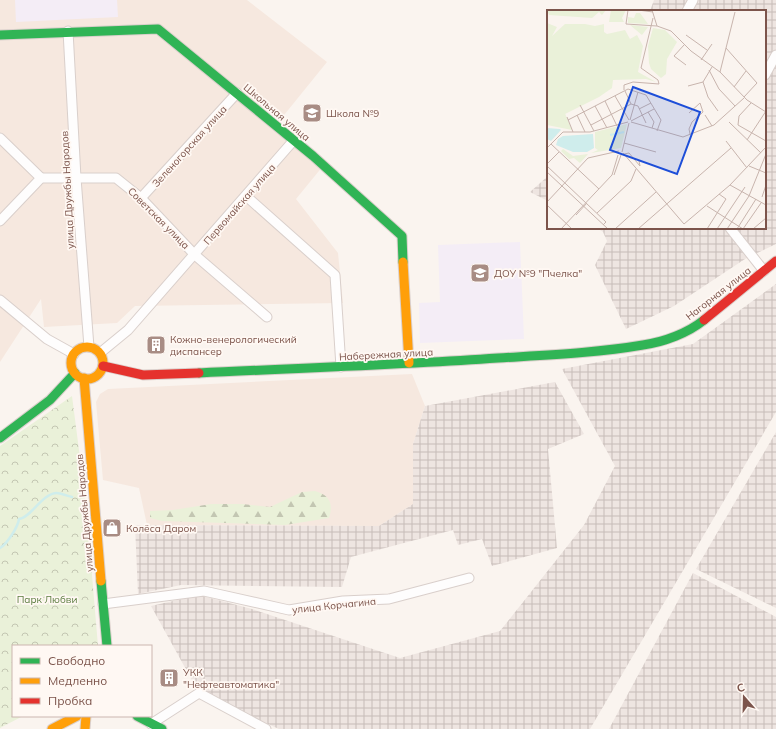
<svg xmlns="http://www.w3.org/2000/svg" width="776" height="729" font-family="Mulish,sans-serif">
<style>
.residential{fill:#f6e8df}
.industrial{fill:url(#industrial-grid)}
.education{fill:#f4edf6}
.forest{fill:url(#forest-firs)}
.park{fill:url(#park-crowns)}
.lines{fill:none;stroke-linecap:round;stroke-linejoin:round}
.stream{stroke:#cfedec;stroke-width:2.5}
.street-casing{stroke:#d9cfcb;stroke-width:11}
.fast-casing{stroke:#dbd0cc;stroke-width:11}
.slow-casing{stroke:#dbd0cc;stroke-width:11}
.jam-casing{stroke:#dbd0cc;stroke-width:11}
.street{stroke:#fefdfd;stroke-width:9}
.fast{stroke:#30b455;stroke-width:9}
.slow{stroke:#ff9f0a;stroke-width:9}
.jam{stroke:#e5322d;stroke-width:9}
.labels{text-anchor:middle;stroke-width:3.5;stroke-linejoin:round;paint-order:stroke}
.street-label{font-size:10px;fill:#7c544b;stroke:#fff8f3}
.poi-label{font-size:10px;fill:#7c544b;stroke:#fff8f3;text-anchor:start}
.park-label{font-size:10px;fill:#5a7c3e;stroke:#fff8f3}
.inset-river{fill:none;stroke:#cfedec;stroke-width:2}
.inset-road{fill:none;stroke:#c8b4ad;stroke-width:1}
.view{fill:#1d4ed8;fill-opacity:0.15;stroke:#1d4ed8;stroke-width:2}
.inset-edge{fill:none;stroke:#7c544b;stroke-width:2}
</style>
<defs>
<pattern id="industrial-grid" width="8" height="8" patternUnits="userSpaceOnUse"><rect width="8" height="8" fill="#eee5e1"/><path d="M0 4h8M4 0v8" fill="none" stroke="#c6bcb8"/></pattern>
<pattern id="forest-firs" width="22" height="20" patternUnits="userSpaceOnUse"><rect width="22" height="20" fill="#eaf1d9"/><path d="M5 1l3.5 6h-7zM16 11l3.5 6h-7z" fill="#c3c6b2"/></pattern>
<pattern id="park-crowns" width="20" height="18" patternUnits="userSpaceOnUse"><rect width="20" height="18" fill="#eaf1d9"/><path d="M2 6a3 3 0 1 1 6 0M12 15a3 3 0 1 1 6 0" fill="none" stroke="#c3c6b2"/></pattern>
</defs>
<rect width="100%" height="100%" fill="#faf4ef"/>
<g class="residential">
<path d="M 0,0 L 247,0 L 327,62 L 276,125 L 323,166 L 296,199 L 338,253 L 343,303 L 135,306 L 117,323 L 44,327 L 41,299 L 0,362 Z"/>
<path d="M 412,374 L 425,406 L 413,444 L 413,504 L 379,526 L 147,525 L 139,488 L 103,480 L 96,402 L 100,394 L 108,389 Z"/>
</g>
<g class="industrial">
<path d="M 654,0 L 776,0 L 776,244 L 745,259 L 674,306 L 626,329 L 595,265 L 607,241 L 603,232 L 597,228 L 765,228 L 765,11 L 650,11 Z"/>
<path d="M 548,176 L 548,201 L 530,192 Z"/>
<path d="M 776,284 L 776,412 L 590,729 L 279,729 L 199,693 L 151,606 L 199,595 L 252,609 L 400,658 L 500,631 L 584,525 L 615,466 L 562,369 L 693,344 Z"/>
<path d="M 555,382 L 584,434 L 548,449 L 557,548 L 492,566 L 482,539 L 458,545 L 453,530 L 351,557 L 342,587 L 181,585 L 138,594 L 135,525 L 379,526 L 413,504 L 413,444 L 425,406 Z"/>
<path d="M 776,432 L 776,608 L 696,569 Z"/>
<path d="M 693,573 L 776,617 L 776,729 L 609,729 Z"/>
</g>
<g class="education">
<path d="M 15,0 L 117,0 L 118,17 L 16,22 Z"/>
<path d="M 520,242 L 524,339 L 420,343 L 419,303 L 440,302 L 438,245 Z"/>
</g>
<path class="forest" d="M 315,491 C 329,495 334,503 329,518 L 285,525 L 162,521 L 150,518 L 150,511 L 173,510 L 211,504 L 242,504 L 270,507 L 302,492 Z"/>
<path class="park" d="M 72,396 L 86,504 L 98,646 L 13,646 L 13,716 L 23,716 L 0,728 L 0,446 Z"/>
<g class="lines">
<path class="stream" d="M 0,548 C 7,544 18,527 19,519 C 31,518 42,493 57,493 C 59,493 68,496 72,497"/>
<g class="street-casing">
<g id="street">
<path d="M 687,11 L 693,0"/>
<path d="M 68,31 L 76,178 L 89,347"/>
<path d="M 765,75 L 776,55"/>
<path d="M 0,138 L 41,178"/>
<path d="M 246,196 L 335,275 L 341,367"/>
<path d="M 141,198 L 237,93"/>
<path d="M 0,221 L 41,178 L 116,178 L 141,198 L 195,255 L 267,317"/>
<path d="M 730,228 L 764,271"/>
<path d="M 0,300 L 47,339 L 74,354"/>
<path d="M 100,353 L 128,330 L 294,140"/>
<path d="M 103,604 L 204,591 L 289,610 L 343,601 L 389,599 L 469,578"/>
<path d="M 151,724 L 199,693 L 266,729"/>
</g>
</g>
<g class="fast-casing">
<g id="fast">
<path d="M 0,35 L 158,29 L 313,156 L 402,236 L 403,262"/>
<path d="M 199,373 C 299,368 399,365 498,358 C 546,355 596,353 643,345 C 664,342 688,333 704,320"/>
<path d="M 0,438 L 50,400 L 75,373"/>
<path d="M 101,581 L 107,646"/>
<path d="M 137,716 L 162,729"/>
</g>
</g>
<g class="slow-casing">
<g id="slow">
<path d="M 403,262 L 409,363"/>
<circle cx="87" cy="363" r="16"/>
<path d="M 84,378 L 101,581"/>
<path d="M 52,729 L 77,716"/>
<path d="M 85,729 L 86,716"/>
</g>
</g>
<g class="jam-casing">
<g id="jam">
<path d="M 704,320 L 776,261"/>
<path d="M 103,366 L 143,375 L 199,373"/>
</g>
</g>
<use href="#street" class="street"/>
<use href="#fast" class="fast"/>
<use href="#slow" class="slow"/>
<use href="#jam" class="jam"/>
</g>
<defs>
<g id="school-square" transform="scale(1)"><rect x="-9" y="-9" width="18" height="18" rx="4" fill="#a88c84" stroke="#fff8f3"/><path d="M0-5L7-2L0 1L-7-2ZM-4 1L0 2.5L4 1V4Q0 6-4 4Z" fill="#fff"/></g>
<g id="building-square" transform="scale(1)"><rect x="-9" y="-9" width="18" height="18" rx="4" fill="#a88c84" stroke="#fff8f3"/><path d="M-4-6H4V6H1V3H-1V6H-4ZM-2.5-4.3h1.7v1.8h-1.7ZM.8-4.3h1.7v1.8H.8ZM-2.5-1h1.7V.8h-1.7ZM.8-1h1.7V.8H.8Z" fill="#fff"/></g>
<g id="shop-square" transform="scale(1)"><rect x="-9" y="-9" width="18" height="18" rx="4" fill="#a88c84" stroke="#fff8f3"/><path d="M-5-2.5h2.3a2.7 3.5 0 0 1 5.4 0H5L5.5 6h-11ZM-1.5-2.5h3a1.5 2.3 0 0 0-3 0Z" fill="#fff"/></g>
</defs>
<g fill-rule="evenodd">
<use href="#school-square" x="312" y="113"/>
<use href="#school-square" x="480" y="273"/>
<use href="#building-square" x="156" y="345"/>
<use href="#shop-square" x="112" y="528"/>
<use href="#building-square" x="169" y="678"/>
</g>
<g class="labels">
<g class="street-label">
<text transform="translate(277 112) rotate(40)" y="4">Школьная улица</text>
<text transform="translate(189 146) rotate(-48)" y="4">Зеленогорская улица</text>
<text transform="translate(67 190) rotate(-93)" y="4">улица Дружбы Народов</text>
<text transform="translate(239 204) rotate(-49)" y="4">Первомайская улица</text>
<text transform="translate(159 218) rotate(45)" y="4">Советская улица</text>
<text transform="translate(718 293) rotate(-38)" y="4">Нагорная улица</text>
<text transform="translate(386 354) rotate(-3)" y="4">Набережная улица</text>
<text transform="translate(84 513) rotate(-95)" y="4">улица Дружбы Народов</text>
<text transform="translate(334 605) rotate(-6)" y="4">улица Корчагина</text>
</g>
<g class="poi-label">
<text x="326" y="117">Школа №9</text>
<text x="494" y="277">ДОУ №9 "Пчелка"</text>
<text x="170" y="343">Кожно-венерологический<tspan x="170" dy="12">диспансер</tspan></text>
<text x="126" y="532">Колёса Даром</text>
<text x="183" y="676">УКК<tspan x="183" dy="12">"Нефтеавтоматика"</tspan></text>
</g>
<g class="park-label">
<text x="47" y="603">Парк Любви</text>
</g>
</g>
<g transform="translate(547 10)">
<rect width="219" height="219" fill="#faf4ef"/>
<path d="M 17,101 L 25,120 L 0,115 L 0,107 Z" fill="#eaf1d9"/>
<path d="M 0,0 L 59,0 L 55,5 L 52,2 L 45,8 L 2,5 ZM 64,0 L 79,0 L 75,8 L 77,12 L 62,12 ZM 89,3 L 93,3 L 101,14 L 81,13 L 81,7 L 87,8 ZM 83,15 L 101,17 L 95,25 ZM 106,18 L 118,20 L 130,32 L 120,49 L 119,64 L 114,68 L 104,59 L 102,53 L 101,36 Z" fill="#eaf1d9"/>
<path d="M 0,13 L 10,17 L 5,26 L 18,14 L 38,14 L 48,16 L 57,14 L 57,22 L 60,24 L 78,20 L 83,29 L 90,25 L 96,36 L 91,62 L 109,72 L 99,69 L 66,70 L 65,78 L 52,87 L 18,104 L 0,109 ZM 80,114 L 74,138 L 44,143 L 51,140 L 48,138 L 48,122 ZM 16,139 L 26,146 L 41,144 L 33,153 L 27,148 L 22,149 L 14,141 Z" fill="#eaf1d9"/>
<path d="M 0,118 L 13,119 L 14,120 L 4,131 L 0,129 ZM 46,124 L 47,138 L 40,142 L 26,142 L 9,135 L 11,129 L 16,126 Z" fill="#cfedec"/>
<path class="inset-river" d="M 63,125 L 77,122"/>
<path class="inset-road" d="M 81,0 L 79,14 L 110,16M 91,0 L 106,2M 105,0 L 110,16 L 124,21 L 144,41 L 173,62 L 200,90 L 219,102M 106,0 L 139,0M 139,25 L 160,40M 137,35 L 127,46 L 139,55M 179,38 L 210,73 L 197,87M 154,50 L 165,34M 165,57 L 156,72 L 161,87 L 171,101M 162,60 L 172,79 L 188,96M 173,62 L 188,2M 141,76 L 156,72M 187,77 L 199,61M 77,80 L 77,75 L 86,72 L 112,74 L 111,70 L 94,58 L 106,8M 78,81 L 84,94M 68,86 L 82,110M 58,91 L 70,116M 204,93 L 192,106 L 191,115 L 219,131M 33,95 L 47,121M 48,96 L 60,118M 92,99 L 104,93M 101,102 L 107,112 L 105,118M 142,103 L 153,93 L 156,102 L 145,112 L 142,119 L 143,124M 30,105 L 38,122M 158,105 L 165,116M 20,107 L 26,122M 21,110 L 81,79 L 99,85 L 114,110 L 110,121M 83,110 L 91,82M 84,111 L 107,99M 84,112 L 136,127 L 167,115 L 197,88M 182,112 L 214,143M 44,115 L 84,94 L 91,96 L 99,113M 200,130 L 219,101M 179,131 L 200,158M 77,133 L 109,142M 4,134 L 52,179M 0,138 L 16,122 L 43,122 L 81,112M 75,142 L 82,113M 76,143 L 137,214M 77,144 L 82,143 L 93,156 L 92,151M 0,154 L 12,142M 0,156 L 59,212 L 56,215M 202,156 L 219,163M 0,162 L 61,219M 67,165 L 74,145M 183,175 L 219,195M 215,187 L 219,175M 0,192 L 41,148 L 72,141M 0,195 L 25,219M 160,196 L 196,219M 50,203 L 84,171 L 89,159M 29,205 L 40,193M 137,214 L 183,175 L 219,137M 14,219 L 65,165 L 71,145M 68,219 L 109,182M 91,219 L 184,138M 160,219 L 179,189 L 172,184M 170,219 L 198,177M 180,219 L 202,186 L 219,144M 190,219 L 209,189M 196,219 L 214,193M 206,219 L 219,208"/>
<path class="view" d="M 86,77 L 153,102 L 130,164 L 63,140 Z"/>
<rect width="219" height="219" class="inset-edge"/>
</g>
<rect x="12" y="645" width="140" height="72" fill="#fff8f3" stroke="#cbb6b0"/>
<rect x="20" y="658" width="20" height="6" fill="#30b455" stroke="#cbb6b0"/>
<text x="48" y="665" font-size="12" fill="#7c544b">Свободно</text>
<rect x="20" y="678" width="20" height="6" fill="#ff9f0a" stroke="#cbb6b0"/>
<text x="48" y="685" font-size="12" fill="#7c544b">Медленно</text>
<rect x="20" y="698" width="20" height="6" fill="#e5322d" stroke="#cbb6b0"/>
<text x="48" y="705" font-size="12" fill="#7c544b">Пробка</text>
<g transform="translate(744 697) rotate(340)" stroke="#fff8f3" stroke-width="3" paint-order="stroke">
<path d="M0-3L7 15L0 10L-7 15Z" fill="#7c544b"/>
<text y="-6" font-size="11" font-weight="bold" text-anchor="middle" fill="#7c544b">С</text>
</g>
</svg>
